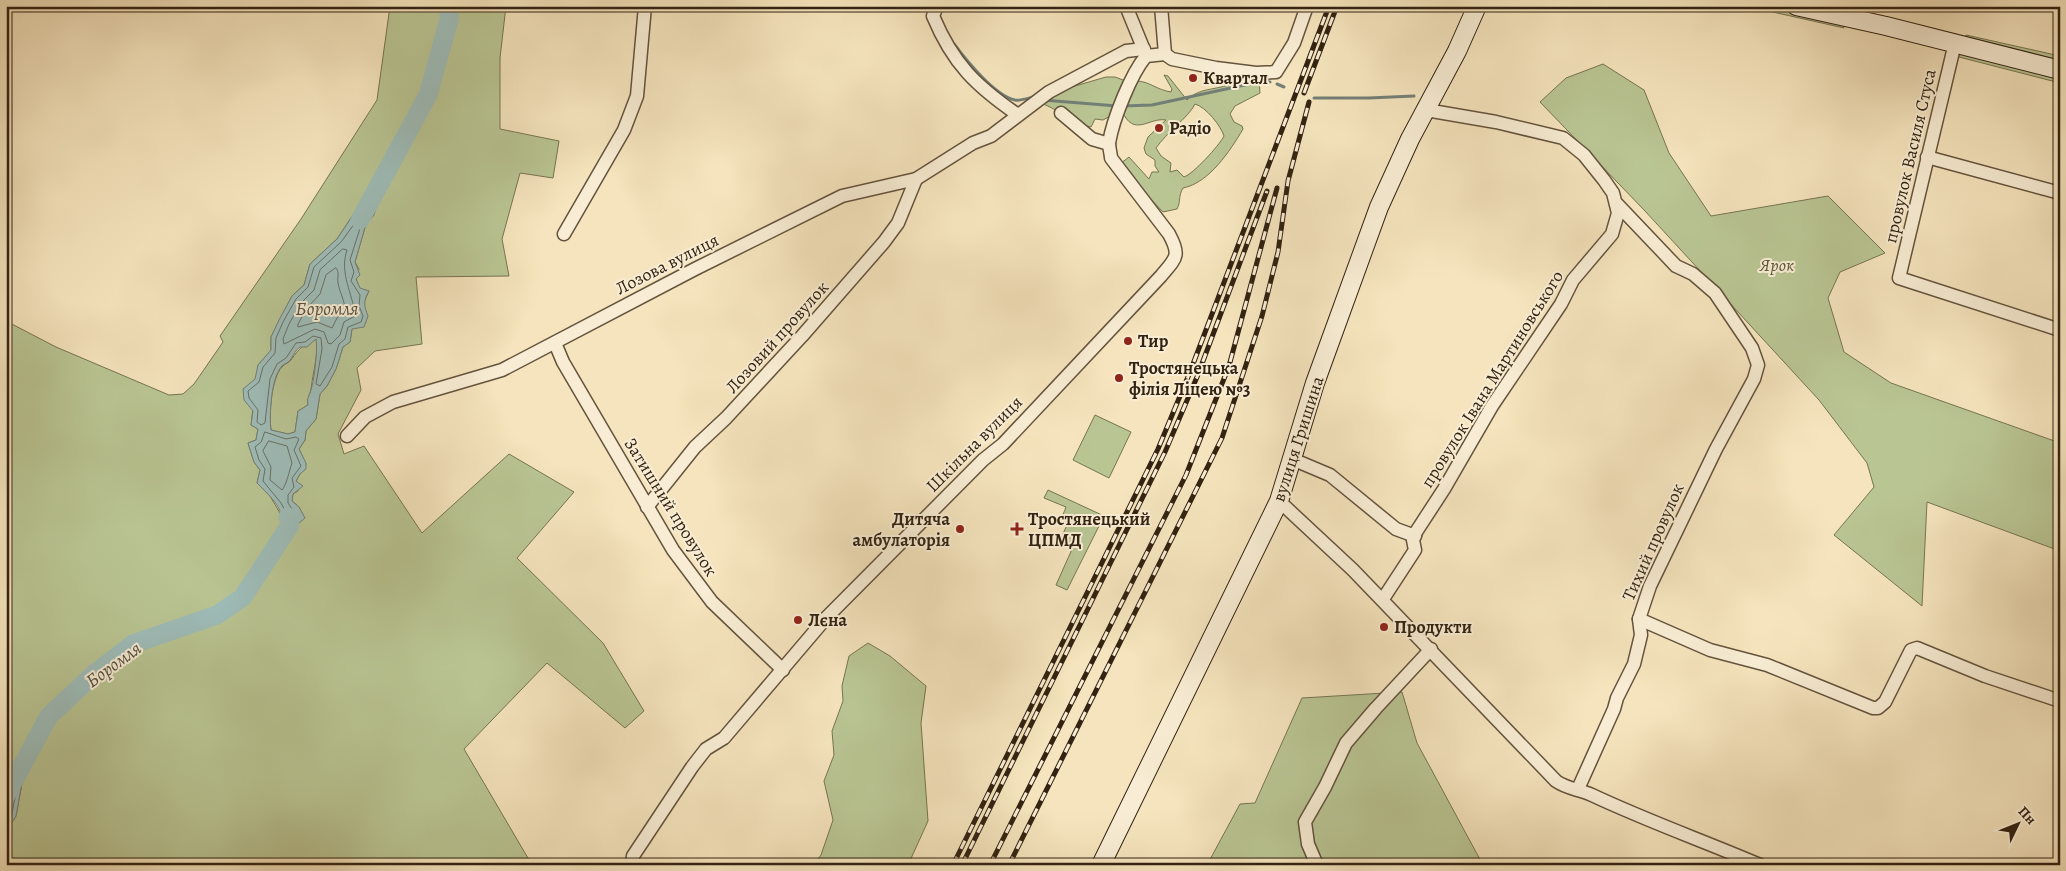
<svg xmlns="http://www.w3.org/2000/svg" width="2066" height="871" font-family="Alegreya,serif">
<style>
.green{fill:#b9c593;stroke:#767452;fill-rule:evenodd}
.water{fill:#9ebdb9;stroke:#737f76;fill-rule:evenodd}
.lines{fill:none;stroke-linecap:round;stroke-linejoin:round}
.shore{stroke:#687066;stroke-width:1}
.stream{stroke:#737f76;stroke-width:3}
.river{stroke:#9ebdb9;stroke-width:19}
.street-casing{stroke:#64533d;stroke-width:15}
.secondary-casing{stroke:#332312;stroke-width:20}
.street{stroke:#f8edd4;stroke-width:12}
.secondary{stroke:#f8edd4;stroke-width:18}
.rail-casing{stroke:#332312;stroke-width:5}
.rail{stroke:#f8edd4;stroke-width:3;stroke-dasharray:9;stroke-linecap:butt}
.poi-dot{fill:#8f2418;stroke:#f8edd4;stroke-width:2}
.labels{text-anchor:middle;stroke-width:4;stroke-linejoin:round;paint-order:stroke}
.poi-label{font-size:18px;font-weight:bold;fill:#332312;stroke:#f8edd4;text-anchor:start}
.street-label{font-size:18px;fill:#332312;stroke:#f8edd4}
.park-label{font-size:18px;font-style:italic;fill:#5b5439;stroke:#f8edd4}
.water-label{font-size:19px;font-style:italic;fill:#535144;stroke:#f8edd4}
</style>
<rect width="100%" height="100%" fill="#f5e4bd"/>
<filter id="stains"><feTurbulence type="fractalNoise" baseFrequency=".004" numOctaves="4"/><feColorMatrix values="0 0 0 0 .2 0 0 0 0 .09 0 0 0 0 .02 0 0 0 .5 -.17"/></filter>
<radialGradient id="worn" r=".72"><stop offset=".6" stop-color="#630" stop-opacity="0"/><stop offset="1" stop-color="#630" stop-opacity=".3"/></radialGradient>
<g class="green">
<path d="M 390,6 L 506,6 L 500,58 L 500,129 L 559,141 L 553,178 L 520,173 L 502,239 L 509,276 L 416,277 L 422,344 L 375,351 L 357,368 L 361,390 L 338,434 L 344,454 L 364,446 L 422,533 L 509,454 L 574,492 L 517,558 L 603,643 L 644,711 L 625,728 L 547,663 L 464,749 L 532,865 L 6,865 L 6,832 L 16,816 L 26,761 L 18,764 L 6,775 L 6,321 L 56,347 L 169,395 L 183,394 L 194,384 L 223,342 L 220,336 L 301,219 L 377,100 ZM 359,206 L 374,215 L 366,224 L 355,262 L 359,269 L 356,279 L 360,289 L 369,291 L 352,329 L 350,342 L 343,347 L 336,369 L 327,386 L 320,394 L 316,419 L 306,431 L 305,440 L 299,449 L 306,464 L 296,481 L 298,491 L 293,494 L 292,501 L 299,507 L 304,518 L 282,538 L 284,520 L 270,496 L 257,483 L 260,470 L 254,462 L 248,443 L 256,440 L 258,429 L 251,425 L 258,365 L 271,351 L 271,337 L 292,296 L 304,285 L 310,264 L 337,239 Z"/>
<path d="M 1746,6 L 1782,8 L 1842,24 L 1844,28 Z"/>
<path d="M 1966,35 L 2060,56 L 2060,65 L 1964,41 Z"/>
<path d="M 1958,48 L 2060,73 L 2060,83 L 1955,56 Z"/>
<path d="M 1603,64 L 1644,90 L 1669,153 L 1711,216 L 1828,196 L 1885,253 L 1840,272 L 1828,298 L 1844,352 L 1891,383 L 2060,443 L 2060,551 L 1927,502 L 1922,606 L 1834,535 L 1874,487 L 1867,463 L 1819,400 L 1645,211 L 1540,102 L 1566,78 Z"/>
<path d="M 1164,75 L 1168,76 L 1187,100 C 1197,90 1208,90 1221,87 C 1234,85 1244,72 1259,79 L 1260,93 L 1235,106 L 1230,114 L 1234,122 L 1242,126 L 1243,129 C 1230,151 1209,183 1183,188 C 1178,196 1181,202 1177,209 L 1163,212 L 1122,169 L 1120,164 L 1129,157 L 1149,179 L 1152,172 L 1159,172 L 1155,166 L 1155,160 L 1146,154 L 1144,148 L 1148,137 L 1166,120 C 1149,117 1134,138 1122,111 L 1136,81 C 1149,81 1157,90 1171,92 L 1172,89 ZM 1195,104 C 1206,107 1221,126 1224,136 C 1219,146 1193,174 1184,177 L 1177,170 L 1170,172 L 1171,163 L 1161,156 L 1156,148 C 1167,132 1188,118 1195,104 Z"/>
<path d="M 1106,77 L 1115,77 L 1126,81 L 1114,114 L 1103,120 L 1095,119 L 1091,127 C 1071,124 1057,107 1037,102 L 1068,88 Z"/>
<path d="M 317,339 C 318,356 313,372 311,389 C 310,395 307,398 308,405 L 298,411 L 295,432 L 288,434 L 271,430 C 269,415 271,379 282,367 C 284,364 289,363 291,360 C 300,347 302,346 317,339 Z"/>
<path d="M 1095,415 L 1131,432 L 1109,478 L 1073,460 Z"/>
<path d="M 1048,490 L 1104,516 L 1067,590 L 1056,585 L 1073,547 L 1060,540 L 1068,523 L 1061,520 L 1066,507 L 1044,498 Z"/>
<path d="M 868,643 L 890,656 L 926,686 L 921,723 L 928,821 L 908,865 L 813,865 L 821,855 L 833,820 L 824,781 L 834,755 L 832,731 L 843,701 L 842,686 L 849,656 Z"/>
<path d="M 1402,692 L 1417,743 L 1483,865 L 1207,865 L 1240,804 L 1255,803 L 1302,698 Z"/>
</g>
<g class="water">
<path d="M 371,198 L 377,204 L 374,215 L 366,224 L 355,262 L 360,275 L 356,279 L 360,288 L 369,291 C 363,301 364,306 368,316 L 364,327 L 352,329 L 350,342 L 343,347 L 336,369 L 327,386 L 320,394 L 316,419 L 306,431 L 305,440 L 299,449 L 306,463 L 306,469 L 300,474 L 296,481 L 303,486 L 293,494 L 292,501 L 299,507 L 305,518 L 281,539 C 286,510 277,503 257,483 L 260,470 L 254,462 L 248,443 L 256,440 L 258,429 L 251,425 L 253,411 L 244,400 L 243,389 L 255,379 L 258,365 L 271,350 L 271,337 L 279,320 L 292,296 L 304,285 L 310,264 L 337,239 L 359,206 ZM 316,339 C 318,350 314,383 310,393 C 308,398 307,399 308,405 L 298,411 L 295,432 L 288,434 L 271,430 C 269,416 271,377 282,366 C 285,363 289,363 291,359 C 294,354 295,351 300,347 L 307,347 Z"/>
<path d="M 26,761 L 16,816 L 6,832 L 6,775 L 18,764 Z"/>
</g>
<g class="lines">
<g class="shore">
<path d="M 367,207 L 370,210 L 362,222 L 350,260 L 354,272 L 351,281 L 360,295 L 359,306 L 363,316 L 361,322 L 348,327 L 345,339 L 339,344 L 332,367 L 320,386 L 316,384 L 322,349 L 321,338 L 313,336 L 305,342 L 296,343 L 286,358 L 277,364 L 270,379 L 265,423 L 261,425 L 257,422 L 258,410 L 249,398 L 248,391 L 259,382 L 263,367 L 275,353 L 276,338 L 283,322 L 296,299 L 308,287 L 314,267 L 341,242 Z"/>
<path d="M 343,249 L 347,250 C 339,274 353,293 355,316 L 344,322 L 340,335 L 331,344 L 328,343 L 324,332 L 315,329 L 284,344 L 283,339 L 289,324 L 301,303 L 314,290 L 320,270 Z"/>
<path d="M 336,268 C 340,273 337,277 338,283 C 340,294 345,300 345,311 L 337,318 L 332,328 L 317,322 L 298,327 L 298,324 L 307,308 L 320,294 L 326,275 Z"/>
<path d="M 265,432 L 286,439 L 296,437 L 299,439 L 294,450 L 301,466 L 292,478 L 294,487 L 288,495 L 288,503 L 297,516 L 292,521 L 290,520 L 281,503 L 263,481 L 265,469 L 259,460 L 255,447 L 261,442 Z"/>
<path d="M 269,441 L 287,446 L 292,463 C 289,471 287,484 282,490 L 270,480 L 271,467 L 263,451 Z"/>
<path d="M 6,778 L 16,773 L 19,775 L 12,814 L 6,824"/>
</g>
<g class="stream">
<path d="M 954,44 C 966,60 995,96 1015,100 C 1021,101 1028,98 1034,97"/>
<path d="M 1277,84 L 1284,87"/>
<path d="M 1314,98 L 1369,98 L 1414,96"/>
<path d="M 1043,100 L 1117,106"/>
<path d="M 1123,106 L 1152,105 L 1263,81 L 1270,82"/>
</g>
<g class="river">
<path d="M 360,220 L 428,95 L 449,20 L 449,6"/>
<path d="M 6,795 L 49,716 L 93,675 L 133,644 L 217,615 L 243,597 L 290,525 L 288,517"/>
</g>
<g class="street-casing">
<g id="street">
<path d="M 937,6 L 933,16 C 953,64 976,86 1018,115"/>
<path d="M 1126,6 L 1146,55"/>
<path d="M 1161,6 L 1165,54"/>
<path d="M 1955,43 L 1899,278 L 2060,330"/>
<path d="M 1061,113 L 1092,139 L 1109,144"/>
<path d="M 1927,157 L 2060,193"/>
<path d="M 564,234 L 624,130 L 637,96 L 645,6"/>
<path d="M 555,343 L 563,362 L 673,550 L 712,602 L 783,670"/>
<path d="M 347,436 L 365,417 L 393,402 L 502,370 L 695,269 L 842,196 L 916,179 L 973,143 L 991,136 L 1049,92 L 1126,51 L 1144,49"/>
<path d="M 1292,459 L 1330,475 L 1396,529 L 1415,536"/>
<path d="M 1279,501 L 1353,570 L 1556,781 C 1567,789 1579,789 1592,795 C 1647,821 1704,841 1760,865"/>
<path d="M 647,507 L 695,447 L 726,418 L 802,336 L 884,242 L 898,223 L 916,179"/>
<path d="M 1383,599 L 1415,550 L 1413,540 L 1416,532 L 1444,489 L 1492,406 L 1561,304 L 1573,280 L 1612,234 L 1618,213 L 1613,193 L 1604,180 L 1584,155 L 1563,138 L 1496,122 L 1426,110"/>
<path d="M 1639,619 L 1710,650 L 1767,665 L 1873,708 L 1878,708 L 1885,702 L 1911,650 L 1917,648 L 1985,676 L 2060,701"/>
<path d="M 1578,789 L 1614,709 L 1617,698 L 1634,664 L 1641,635 L 1639,619 L 1650,586 L 1716,449 L 1754,379 L 1758,365 L 1752,348 L 1715,293 L 1693,274 L 1676,266 L 1617,204"/>
<path d="M 632,865 L 633,856 L 692,767 L 706,749 L 724,738 L 826,618 L 983,460 L 1003,444 L 1161,276 C 1176,258 1181,256 1169,234 L 1111,158 C 1111,154 1109,148 1109,143 C 1113,119 1131,74 1146,56 L 1165,54 L 1172,59 L 1216,68 L 1256,73 L 1276,72 L 1294,43 L 1307,6"/>
<path d="M 1317,865 L 1308,844 L 1305,822 L 1325,787 L 1346,743 L 1376,708 L 1431,649"/>
</g>
</g>
<g class="secondary-casing">
<g id="secondary">
<path d="M 1796,6 L 1886,26 L 2060,70"/>
<path d="M 1101,865 L 1279,501 L 1315,383 L 1379,207 L 1410,139 L 1457,51 L 1477,6"/>
</g>
</g>
<use href="#street" class="street"/>
<use href="#secondary" class="secondary"/>
<g class="rail-casing">
<g id="rail">
<path d="M 1304,93 L 1337,6"/>
<path d="M 953,865 L 1158,449 L 1190,372 L 1329,6"/>
<path d="M 962,865 L 1165,452 L 1197,377 L 1267,191"/>
<path d="M 990,865 L 1186,475 L 1229,366 L 1277,188"/>
<path d="M 1009,865 L 1222,438 L 1262,316 L 1278,252 L 1288,181 L 1309,102"/>
</g>
</g>
<use href="#rail" class="rail"/>
</g>
<g class="poi-dot">
<circle cx="1193" cy="78" r="5"/>
<circle cx="1159" cy="128" r="5"/>
<circle cx="1128" cy="341" r="5"/>
<circle cx="1119" cy="378" r="5"/>
<circle cx="960" cy="529" r="5"/>
<path d="M1014.5 521.5h5v5h5v5h-5v5h-5v-5h-5v-5h5z"/>
<circle cx="798" cy="620" r="5"/>
<circle cx="1384" cy="627" r="5"/>
</g>
<g class="labels">
<g class="poi-label">
<text x="1203" y="84">Квартал</text>
<text x="1169" y="134">Радіо</text>
<text x="1138" y="347">Тир</text>
<text x="1129" y="374">Тростянецька<tspan x="1129" dy="21">філія Ліцею №3</tspan></text>
<text x="950" y="525" text-anchor="end">Дитяча<tspan x="950" dy="21">амбулаторія</tspan></text>
<text x="1028" y="525">Тростянецький<tspan x="1028" dy="21">ЦПМД</tspan></text>
<text x="808" y="626">Лєна</text>
<text x="1394" y="633">Продукти</text>
</g>
<g class="street-label">
<text transform="translate(1910 156) rotate(-77)" y="6">провулок Василя Стуса</text>
<text transform="translate(667 264) rotate(-27)" y="6">Лозова вулиця</text>
<text transform="translate(777 337) rotate(-48)" y="6">Лозовий провулок</text>
<text transform="translate(1492 379) rotate(-58)" y="6">провулок Івана Мартиновського</text>
<text transform="translate(1298 439) rotate(-72)" y="6">вулиця Гришина</text>
<text transform="translate(974 444) rotate(-45)" y="6">Шкільна вулиця</text>
<text transform="translate(671 507) rotate(58)" y="6">Затишний провулок</text>
<text transform="translate(1653 542) rotate(-66)" y="6">Тихий провулок</text>
</g>
<g class="park-label">
<text x="1777" y="271">Ярок</text>
</g>
<g class="water-label">
<text x="327" y="315">Боромля</text>
<text transform="translate(113 664) rotate(-36)" y="7">Боромля</text>
</g>
</g>
<rect width="2066" height="871" fill="none" stroke="#f5e4bd" stroke-width="25"/>
<rect x="8" y="8" width="2051" height="856" fill="none" stroke="#332312" stroke-width="2.5"/>
<rect x="12" y="12" width="2041" height="846" fill="none" stroke="#332312"/>
<g transform="translate(2018 824) rotate(47)" stroke="#f8edd4" stroke-width="4" paint-order="stroke">
<path d="M0-4L9 19L0 12L-9 19Z" fill="#332312"/>
<text y="-8" font-size="14" font-weight="bold" text-anchor="middle" fill="#332312">Пн</text>
</g>
<rect width="100%" height="100%" filter="url(#stains)"/>
<rect width="100%" height="100%" fill="url(#worn)"/>
</svg>
